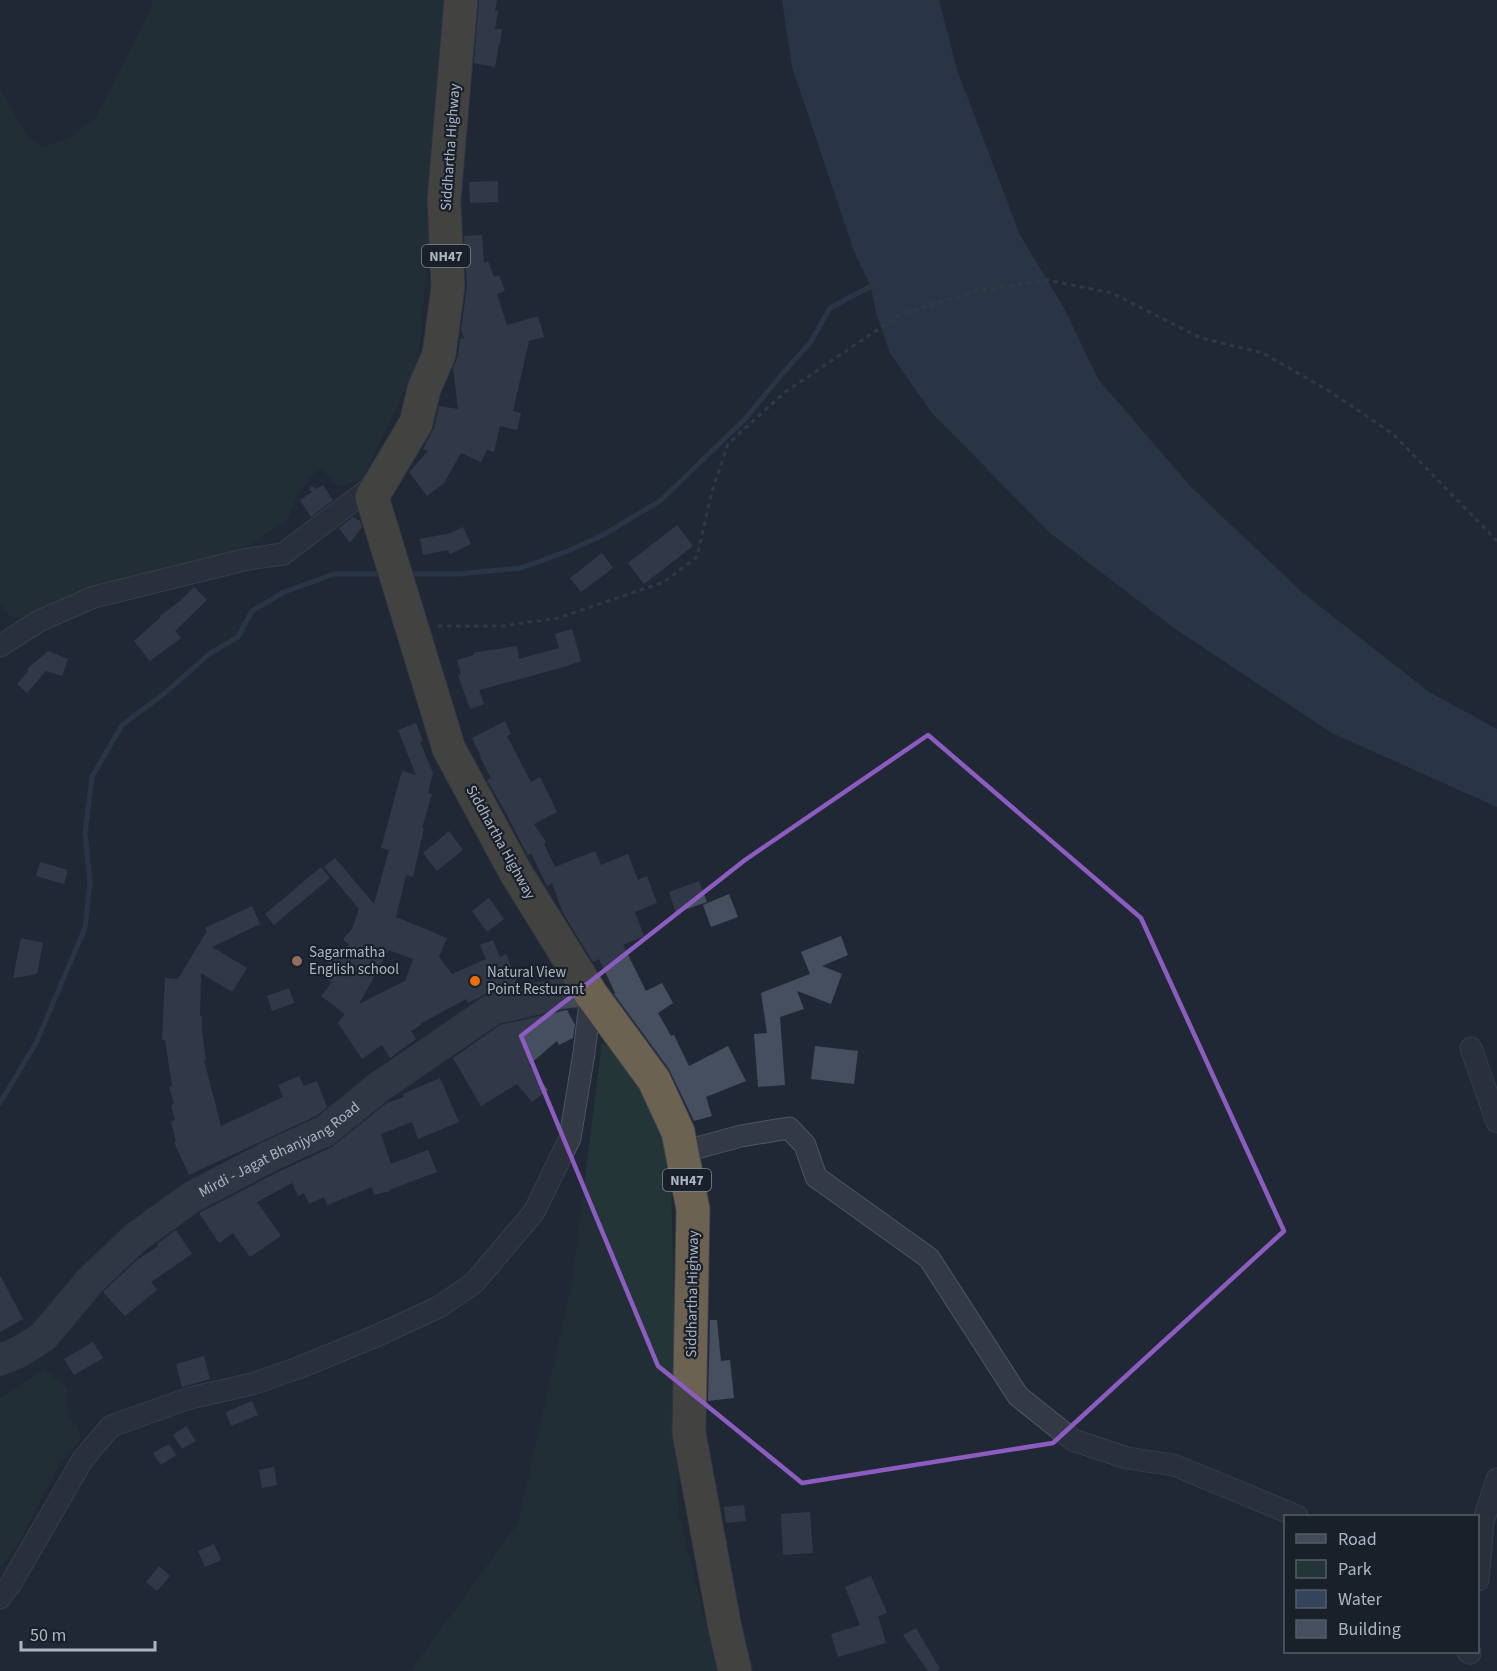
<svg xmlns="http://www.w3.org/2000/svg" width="1497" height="1671" font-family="'Source Sans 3',sans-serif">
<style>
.green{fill:#233537}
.water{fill:#34445c}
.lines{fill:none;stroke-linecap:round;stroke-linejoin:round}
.stream{stroke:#34445c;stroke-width:5}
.building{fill:#464f5f;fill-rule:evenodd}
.street-casing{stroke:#4e5561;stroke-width:23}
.secondary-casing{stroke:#3d444f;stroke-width:32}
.highway-casing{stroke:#3b424d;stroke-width:35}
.path{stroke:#3f5154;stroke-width:3;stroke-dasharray:4.5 4.5;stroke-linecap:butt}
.street{stroke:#333a46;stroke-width:21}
.secondary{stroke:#424a59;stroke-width:30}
.highway{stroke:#6b6251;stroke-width:33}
.marked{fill:none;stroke:#8c5cc0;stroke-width:4.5;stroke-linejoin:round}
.education-dot{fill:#8d6e63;stroke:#19202a;stroke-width:2}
.food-dot{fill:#e8710a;stroke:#19202a;stroke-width:2}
.labels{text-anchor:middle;stroke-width:4.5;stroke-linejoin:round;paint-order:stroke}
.shield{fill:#19202a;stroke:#818895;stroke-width:1.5}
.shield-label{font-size:14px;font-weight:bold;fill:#adb5c3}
.street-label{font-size:15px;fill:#adb5c3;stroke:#19202a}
.poi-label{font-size:15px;fill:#adb5c3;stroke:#19202a;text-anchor:start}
</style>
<rect width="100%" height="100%" fill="#202835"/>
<g class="green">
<path d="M 152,0 L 451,0 L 418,363 L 362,480 L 337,486 L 323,470 L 316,471 L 298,493 L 288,519 L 239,551 L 24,620 L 10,616 L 0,602 L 0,89 L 30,140 L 43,147 L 71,137 L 95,119 L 151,8 Z"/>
<path d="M 602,1043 L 627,1056 L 654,1107 L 671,1177 L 679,1515 L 718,1671 L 412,1671 L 414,1666 L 518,1523 L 571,1287 Z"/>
<path d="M 44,1370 L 67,1387 L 68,1416 L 78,1428 L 81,1440 L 61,1461 L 17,1546 L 0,1567 L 0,1398 L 8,1394 Z"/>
</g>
<path class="water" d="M 782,0 L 939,0 L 957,70 L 1020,235 L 1064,308 L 1098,379 L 1190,486 L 1303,593 L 1429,692 L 1497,729 L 1497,807 L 1332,733 L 1174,628 L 1050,533 L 932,413 L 890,353 L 876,313 L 871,287 L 854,251 L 792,67 Z"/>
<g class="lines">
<g class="stream">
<path d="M 407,574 L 458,574 L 521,568 L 568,551 L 603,535 L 660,501 L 744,420 L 783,373 L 810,343 L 830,308 L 875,284"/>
<path d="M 0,1103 L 36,1043 L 85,928 L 90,882 L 85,833 L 92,777 L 122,725 L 165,693 L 209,654 L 238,637 L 252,611 L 284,592 L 334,574 L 385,574"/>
</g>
</g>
<g class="building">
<path d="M 479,0 L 497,0 L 495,11 L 498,11 L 495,29 L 502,29 L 500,44 L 499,44 L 495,67 L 474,63 Z"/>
<path d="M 498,181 L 498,202 L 470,203 L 469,182 Z"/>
<path d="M 482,235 L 484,263 L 488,261 L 494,277 L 499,275 L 505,291 L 497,294 L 507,325 L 538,316 L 544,337 L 529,341 L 513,411 L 521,413 L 517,430 L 500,426 L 494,452 L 487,450 L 481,462 L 461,453 L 444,483 L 427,496 L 409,472 L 428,451 L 423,449 L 434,428 L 439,406 L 458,409 L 453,368 L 458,356 L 460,339 L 464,338 L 461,330 L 467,286 L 464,236 Z"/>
<path d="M 323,485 L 333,500 L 311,517 L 300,500 L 312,492 L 309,489 L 312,486 L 316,489 Z"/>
<path d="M 353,517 L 360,521 L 362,527 L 350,543 L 339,528 Z"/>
<path d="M 677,525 L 693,546 L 644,584 L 628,563 Z"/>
<path d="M 463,527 L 471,544 L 450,554 L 448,550 L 423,555 L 420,539 L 451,533 Z"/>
<path d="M 602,553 L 613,568 L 581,592 L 570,578 Z"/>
<path d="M 194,587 L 207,600 L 175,631 L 181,638 L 150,661 L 134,641 L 161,617 L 160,616 L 180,601 Z"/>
<path d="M 572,629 L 581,661 L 564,667 L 479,690 L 484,704 L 470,709 L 458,675 L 461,674 L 457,660 L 474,655 L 473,653 L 517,646 L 519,659 L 559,648 L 555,634 Z"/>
<path d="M 48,651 L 68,659 L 62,676 L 46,671 L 27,693 L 17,684 L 28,671 L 27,669 Z"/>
<path d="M 505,721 L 511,734 L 507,736 L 531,782 L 540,777 L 557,812 L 534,824 L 546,842 L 544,844 L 555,867 L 595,851 L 601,865 L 628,854 L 638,880 L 647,876 L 657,903 L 635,912 L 644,936 L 623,945 L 646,991 L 662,983 L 673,1003 L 658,1013 L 671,1036 L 674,1035 L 689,1066 L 728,1046 L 746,1081 L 706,1097 L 712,1116 L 694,1121 L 669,1069 L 614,994 L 615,993 L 599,959 L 593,962 L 563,913 L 552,883 L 547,886 L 531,853 L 528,855 L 527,854 L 506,813 L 487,780 L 491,778 L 480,757 L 481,756 L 472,738 Z"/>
<path d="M 416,723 L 423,741 L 420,742 L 433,773 L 428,793 L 432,794 L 422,828 L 424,828 L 413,877 L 406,875 L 396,917 L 447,938 L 439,957 L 452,974 L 486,959 L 480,945 L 493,940 L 500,957 L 506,954 L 519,985 L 489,992 L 468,1003 L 466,999 L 420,1024 L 421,1025 L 411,1031 L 416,1039 L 390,1058 L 382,1045 L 362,1059 L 338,1023 L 345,1014 L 321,996 L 332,982 L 326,979 L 331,967 L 327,962 L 349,945 L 343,939 L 352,929 L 359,909 L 324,867 L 335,858 L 374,904 L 389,850 L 381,848 L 402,771 L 416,775 L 398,730 ZM 389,950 L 413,959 L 405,981 L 359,1004 Z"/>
<path d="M 449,831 L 463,850 L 437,871 L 423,853 Z"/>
<path d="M 40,862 L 68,870 L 64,884 L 36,876 Z"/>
<path d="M 321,867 L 330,878 L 274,925 L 265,914 Z"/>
<path d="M 699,881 L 707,902 L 676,913 L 669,892 Z"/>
<path d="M 729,894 L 738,917 L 711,927 L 703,905 Z"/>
<path d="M 489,898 L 504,919 L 487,932 L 472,911 Z"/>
<path d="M 252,906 L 260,924 L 212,947 L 247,968 L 232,992 L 201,973 L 200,1016 L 202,1016 L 202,1032 L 206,1060 L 204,1060 L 221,1126 L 283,1097 L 278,1085 L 299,1076 L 304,1086 L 317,1081 L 327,1107 L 316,1116 L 189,1175 L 174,1142 L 176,1141 L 171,1122 L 175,1120 L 171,1105 L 174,1104 L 169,1087 L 172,1086 L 165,1040 L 162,1040 L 165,978 L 178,979 L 207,931 L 205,928 Z"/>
<path d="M 841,936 L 848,955 L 822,966 L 842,974 L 831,1004 L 797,991 L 804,1009 L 780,1017 L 785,1085 L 758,1087 L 754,1034 L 767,1033 L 761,993 L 810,974 L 801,952 Z"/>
<path d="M 21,938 L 43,943 L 37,974 L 13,978 Z"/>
<path d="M 289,988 L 294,1003 L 272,1011 L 267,996 Z"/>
<path d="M 567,1010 L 575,1025 L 573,1038 L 559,1045 L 557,1041 L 529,1065 L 548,1090 L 532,1102 L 517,1084 L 481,1106 L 453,1058 L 500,1025 Z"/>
<path d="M 815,1046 L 858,1051 L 854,1084 L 811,1079 Z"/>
<path d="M 440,1078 L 459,1122 L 418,1139 L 412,1122 L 381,1134 L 391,1164 L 428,1150 L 437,1172 L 389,1190 L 390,1191 L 374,1195 L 372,1187 L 327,1205 L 324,1197 L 309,1204 L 304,1193 L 298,1196 L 292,1183 L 257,1202 L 281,1236 L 250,1257 L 233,1233 L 219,1243 L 199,1213 L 278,1172 L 332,1147 L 387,1103 L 404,1097 L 403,1094 Z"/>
<path d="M 176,1230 L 192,1254 L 151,1282 L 157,1290 L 125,1316 L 103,1292 L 137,1260 L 158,1246 L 157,1244 Z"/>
<path d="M 0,1275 L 23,1319 L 0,1332 Z"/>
<path d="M 710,1320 L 717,1320 L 721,1361 L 730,1360 L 734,1398 L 708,1401 Z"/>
<path d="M 93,1342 L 103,1358 L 74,1375 L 64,1359 Z"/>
<path d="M 204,1356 L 210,1379 L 182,1387 L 176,1364 Z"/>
<path d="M 252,1401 L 258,1415 L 231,1426 L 226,1412 Z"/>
<path d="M 186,1426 L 196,1441 L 182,1449 L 173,1435 Z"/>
<path d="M 169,1444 L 176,1455 L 161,1465 L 153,1453 Z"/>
<path d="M 274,1467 L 277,1485 L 262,1488 L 259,1470 Z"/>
<path d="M 744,1505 L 746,1521 L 726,1523 L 724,1507 Z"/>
<path d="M 810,1512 L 813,1553 L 783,1555 L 781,1514 Z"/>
<path d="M 214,1544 L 221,1560 L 205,1567 L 198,1551 Z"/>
<path d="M 159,1566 L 170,1576 L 157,1591 L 146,1582 Z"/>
<path d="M 871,1576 L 887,1613 L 878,1616 L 886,1643 L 838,1657 L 831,1634 L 860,1625 L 845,1587 Z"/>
<path d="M 916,1628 L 940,1669 L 937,1671 L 928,1671 L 903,1635 Z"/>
</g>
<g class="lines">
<g class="street-casing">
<g id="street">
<path d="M 0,646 L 39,621 L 94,597 L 248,559 L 283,554 L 378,482"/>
<path d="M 1471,1048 L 1497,1122"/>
<path d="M 682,1152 L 741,1136 L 789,1128 L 805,1145 L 816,1177 L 929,1258 L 1018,1396 L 1073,1440 L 1127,1458 L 1174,1465 L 1297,1516"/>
<path d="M 1478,1580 L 1483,1522 L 1497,1479"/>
<path d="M 0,1598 L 10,1585 L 83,1459 L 111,1426 L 190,1398 L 252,1384 L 298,1368 L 374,1337 L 439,1307 L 474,1283 L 534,1212 L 570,1138 L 584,1053 L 591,994"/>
<path d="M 1468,1652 L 1470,1653 L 1470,1652"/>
</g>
</g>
<g class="secondary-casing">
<g id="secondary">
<path id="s1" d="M 0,1360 L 19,1352 L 43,1337 L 90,1281 L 135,1238 L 192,1197 L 270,1156 L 325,1131 L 379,1087 L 493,1009 L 562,993 L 588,990"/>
</g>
</g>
<g class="highway-casing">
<path id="highway" d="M 461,0 L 444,200 L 448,287 L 439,354 L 424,389 L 416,423 L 372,497 L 449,749 L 516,873 L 591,994 L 654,1080 L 678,1132 L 693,1209 L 689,1433 L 725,1628 L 735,1671"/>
</g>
<path class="path" d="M 438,626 L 502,626 L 558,618 L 664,582 L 697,557 L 712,491 L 728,444 L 785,392 L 901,314 L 976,291 L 1047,280 L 1112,293 L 1201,338 L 1263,353 L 1331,392 L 1393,434 L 1497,541"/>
<use href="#street" class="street"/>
<use href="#secondary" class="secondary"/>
<use href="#highway" class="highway"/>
</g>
<path d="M0 0H1497V1671H0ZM 928,735 L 1141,918 L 1284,1231 L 1053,1443 L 802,1483 L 658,1366 L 521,1036 L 745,860 Z" fill="#202835" fill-opacity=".55" fill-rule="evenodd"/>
<path class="marked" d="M 928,735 L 1141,918 L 1284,1231 L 1053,1443 L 802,1483 L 658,1366 L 521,1036 L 745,860 Z"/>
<circle class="education-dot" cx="297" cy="961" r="6"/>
<circle class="food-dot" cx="475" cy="981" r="6"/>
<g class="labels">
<g class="shield">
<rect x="422" y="245" width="48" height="22" rx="4.5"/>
<rect x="663" y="1169" width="48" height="22" rx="4.5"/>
</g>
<g class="shield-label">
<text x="446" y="261">NH47</text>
<text x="687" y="1185">NH47</text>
</g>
<g class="street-label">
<text transform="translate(450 147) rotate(-86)" y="5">Siddhartha Highway</text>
<text transform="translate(501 842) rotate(61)" y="5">Siddhartha Highway</text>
<text dy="5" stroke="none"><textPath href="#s1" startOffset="354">Mirdi - Jagat Bhanjyang Road</textPath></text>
<text transform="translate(692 1294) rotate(-89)" y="5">Siddhartha Highway</text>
</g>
<g class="poi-label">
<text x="309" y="957">Sagarmatha<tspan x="309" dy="17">English school</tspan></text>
<text x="487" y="977">Natural View<tspan x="487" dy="17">Point Resturant</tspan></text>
</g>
</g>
<rect x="1284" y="1515" width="195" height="138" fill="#19202a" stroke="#545c67" stroke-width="1.5"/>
<rect x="1296" y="1534" width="30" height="9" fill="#424a59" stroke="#545c67" stroke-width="1.5"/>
<text x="1338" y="1545" font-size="18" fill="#adb5c3">Road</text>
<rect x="1296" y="1560" width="30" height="18" fill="#233537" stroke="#545c67" stroke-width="1.5"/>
<text x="1338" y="1575" font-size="18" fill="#adb5c3">Park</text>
<rect x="1296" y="1590" width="30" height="18" fill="#34445c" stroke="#545c67" stroke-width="1.5"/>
<text x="1338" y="1605" font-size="18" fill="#adb5c3">Water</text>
<rect x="1296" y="1620" width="30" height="18" fill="#464f5f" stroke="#545c67" stroke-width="1.5"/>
<text x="1338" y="1635" font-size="18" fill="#adb5c3">Building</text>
<path d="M21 1641v9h134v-9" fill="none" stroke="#adb5c3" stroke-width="3"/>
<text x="30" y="1641" font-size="18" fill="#adb5c3" stroke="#19202a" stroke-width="4.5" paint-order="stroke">50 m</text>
</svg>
